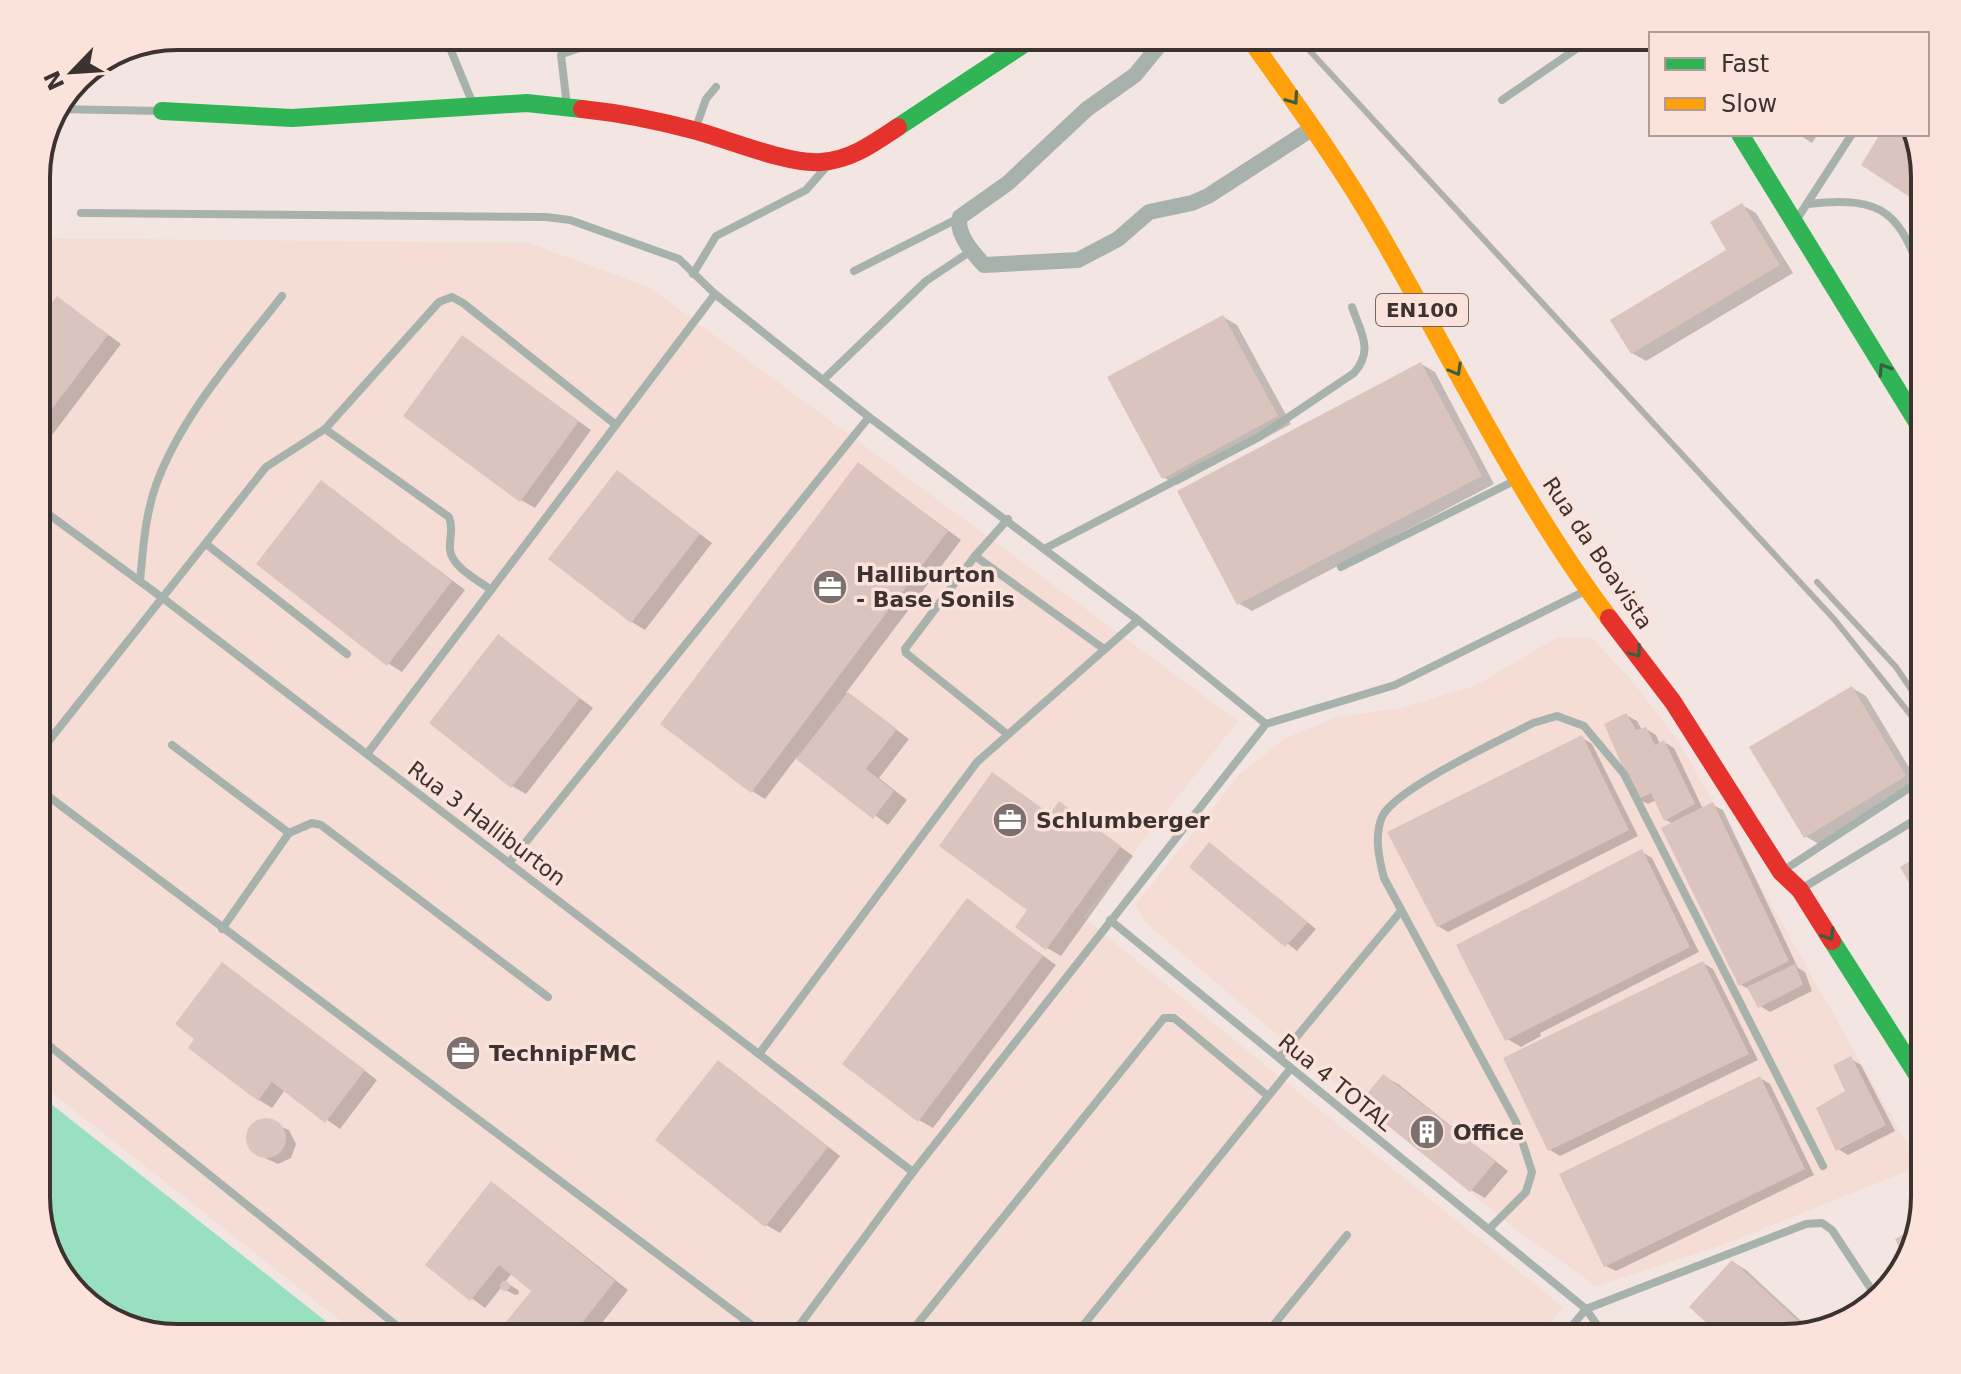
<svg xmlns="http://www.w3.org/2000/svg" width="1961" height="1374" font-family="'DejaVu Sans',sans-serif">
<style>
.built{fill:#f5ddd5}
.water{fill:#99e0c1}
.shadow{fill:#0003}
.building{fill:#dbc4bd}
.lines{fill:none;stroke-linecap:round;stroke-linejoin:round}
.lane{stroke:#a8b2ac;stroke-width:8}
.street{stroke:#a8b2ac;stroke-width:16}
.fast{stroke:#30b455;stroke-width:18}
.slow{stroke:#ff9f0a;stroke-width:18}
.jam{stroke:#e5322d;stroke-width:18}
.rail{stroke:#afb0ac;stroke-width:6}
.oneway{stroke:#38603c}
.labels{text-anchor:middle;stroke-width:7;stroke-linejoin:round;paint-order:stroke}
.shield{fill:#fbe2da;stroke:#756762;stroke-width:2}
.shield-label{font-size:20px;font-weight:bold;fill:#3c322f}
.street-label{font-size:22px;fill:#3c322f;stroke:#fbe2da}
.poi-label{font-size:22px;font-weight:bold;fill:#3c322f;stroke:#fbe2da;text-anchor:start}
.rim{fill:none;stroke:#3c322f;stroke-width:4}
</style>
<rect width="100%" height="100%" fill="#f3e6e2"/>
<g class="built">
<path d="M 36,238 L 529,243 L 649,287 L 1238,721 L 1083,917 L 1563,1307 L 1538,1338 L 362,1338 L 36,1080 Z"/>
<path d="M 1558,637 L 1592,638 L 1633,682 L 1679,742 L 1920,1166 L 1723,1245 L 1596,1286 L 1515,1229 L 1289,1045 L 1145,922 L 1135,905 L 1239,775 L 1285,738 L 1337,717 L 1401,708 L 1474,686 Z"/>
</g>
<path class="water" d="M 36,1092 L 347,1338 L 177,1338 L 92,1309 L 55,1267 L 36,1205 Z"/>
<g class="shadow">
<path d="M 1798,134 L 1818,134 L 1812,143 Z"/>
<path d="M 1742,205 L 1756,213 L 1793,273 L 1646,361 L 1632,353 L 1729,250 Z"/>
<path d="M 58,298 L 121,344 L 43,447 L 36,443 L 36,326 Z"/>
<path d="M 1223,317 L 1237,325 L 1291,424 L 1177,485 L 1163,477 Z"/>
<path d="M 463,338 L 591,430 L 535,508 L 521,500 Z"/>
<path d="M 1421,364 L 1435,372 L 1494,484 L 1252,611 L 1238,603 Z"/>
<path d="M 859,464 L 961,540 L 846,693 L 909,739 L 879,778 L 907,800 L 888,825 L 797,757 L 765,799 L 752,791 Z"/>
<path d="M 618,472 L 712,543 L 645,630 L 632,622 Z"/>
<path d="M 322,482 L 465,590 L 402,672 L 389,664 Z"/>
<path d="M 498,637 L 593,708 L 526,794 L 512,786 Z"/>
<path d="M 1852,688 L 1866,696 L 1919,784 L 1819,844 L 1805,836 Z"/>
<path d="M 1626,715 L 1637,721 L 1642,730 L 1646,729 L 1656,735 L 1660,744 L 1664,742 L 1674,748 L 1703,809 L 1713,805 L 1723,810 L 1798,968 L 1805,972 L 1812,991 L 1770,1012 L 1760,1006 L 1751,990 L 1741,985 L 1673,824 L 1666,820 L 1656,800 L 1648,804 L 1638,799 Z"/>
<path d="M 1582,738 L 1592,744 L 1638,836 L 1448,932 L 1438,926 Z"/>
<path d="M 1073,812 L 1133,856 L 1061,956 L 1047,948 L 1030,909 L 1051,816 Z"/>
<path d="M 1209,844 L 1316,929 L 1297,951 L 1192,867 Z"/>
<path d="M 1642,852 L 1652,858 L 1699,952 L 1540,1033 L 1541,1036 L 1521,1047 L 1507,1039 Z"/>
<path d="M 968,901 L 1056,965 L 933,1128 L 919,1120 Z"/>
<path d="M 1703,963 L 1713,969 L 1758,1060 L 1560,1156 L 1550,1150 Z"/>
<path d="M 223,965 L 377,1080 L 340,1129 L 285,1090 L 272,1108 L 259,1100 L 197,1038 Z"/>
<path d="M 1851,1059 L 1861,1065 L 1895,1131 L 1848,1155 L 1838,1149 Z"/>
<path d="M 718,1063 L 732,1071 L 840,1156 L 780,1233 L 766,1225 L 658,1140 Z"/>
<path d="M 1384,1076 L 1398,1084 L 1508,1171 L 1485,1198 L 1471,1190 L 1363,1103 Z"/>
<path d="M 1760,1078 L 1770,1084 L 1814,1175 L 1616,1271 L 1606,1266 Z"/>
<path d="M 263,1120 L 289,1130 L 296,1144 L 291,1158 L 278,1164 L 254,1153 L 247,1140 L 251,1127 Z"/>
<path d="M 491,1184 L 505,1192 L 628,1290 L 590,1338 L 519,1338 L 534,1290 L 512,1273 L 505,1282 L 518,1290 L 519,1294 L 515,1295 L 504,1289 L 504,1284 L 485,1308 L 427,1265 Z"/>
<path d="M 1733,1262 L 1746,1270 L 1812,1331 L 1784,1338 Z"/>
</g>
<g class="building">
<path d="M 1880,134 L 1915,134 L 1925,177 L 1925,207 L 1861,165 Z"/>
<path d="M 1742,203 L 1780,265 L 1631,354 L 1610,320 L 1726,250 L 1710,222 Z"/>
<path d="M 57,296 L 108,335 L 36,430 L 36,323 Z"/>
<path d="M 1223,315 L 1278,416 L 1162,479 L 1107,377 Z"/>
<path d="M 462,335 L 579,421 L 520,502 L 403,416 Z"/>
<path d="M 1421,362 L 1482,476 L 1237,605 L 1177,491 Z"/>
<path d="M 858,462 L 948,531 L 751,793 L 660,724 Z"/>
<path d="M 617,470 L 700,534 L 631,623 L 548,559 Z"/>
<path d="M 321,480 L 452,581 L 387,666 L 256,564 Z"/>
<path d="M 498,634 L 580,698 L 511,788 L 429,723 Z"/>
<path d="M 1852,686 L 1906,776 L 1804,838 L 1749,747 Z"/>
<path d="M 848,692 L 897,729 L 866,769 L 894,791 L 873,819 L 796,759 Z"/>
<path d="M 1626,713 L 1636,730 L 1646,727 L 1655,745 L 1664,740 L 1695,804 L 1664,821 L 1651,793 L 1637,800 L 1604,724 Z"/>
<path d="M 1582,735 L 1629,830 L 1437,927 L 1387,832 Z"/>
<path d="M 992,772 L 1050,814 L 1059,801 L 1121,846 L 1046,950 L 1015,927 L 1027,910 L 939,846 Z"/>
<path d="M 1713,802 L 1789,961 L 1739,986 L 1661,828 Z"/>
<path d="M 1209,842 L 1308,922 L 1285,947 L 1189,867 Z"/>
<path d="M 1642,849 L 1690,947 L 1505,1041 L 1456,945 Z"/>
<path d="M 1925,852 L 1925,911 L 1900,867 Z"/>
<path d="M 967,898 L 1043,956 L 918,1122 L 842,1064 Z"/>
<path d="M 1703,961 L 1749,1054 L 1548,1151 L 1503,1058 Z"/>
<path d="M 222,962 L 365,1070 L 325,1123 L 272,1082 L 258,1101 L 188,1048 L 194,1039 L 175,1024 Z"/>
<path d="M 1795,964 L 1803,985 L 1758,1008 L 1747,987 Z"/>
<path d="M 1851,1056 L 1886,1125 L 1836,1151 L 1816,1108 L 1845,1091 L 1833,1065 Z"/>
<path d="M 718,1060 L 828,1147 L 765,1227 L 655,1140 Z"/>
<path d="M 1383,1074 L 1496,1161 L 1470,1192 L 1360,1103 Z"/>
<path d="M 1760,1076 L 1805,1169 L 1604,1267 L 1559,1174 Z"/>
<circle cx="266" cy="1138" r="20"/>
<path d="M 491,1181 L 615,1281 L 570,1338 L 516,1338 L 502,1327 L 531,1291 L 499,1265 L 470,1301 L 425,1265 Z"/>
<path d="M 1914,1229 L 1911,1239 L 1904,1258 L 1895,1239 Z"/>
<path d="M 1732,1260 L 1810,1332 L 1784,1338 L 1723,1338 L 1689,1307 Z"/>
<circle cx="505" cy="1286" r="5"/>
</g>
<g class="lines">
<g class="lane">
<path d="M 445,36 L 473,104"/>
<path d="M 561,36 L 564,48 L 561,55 L 567,106"/>
<path d="M 450,47 L 473,36"/>
<path d="M 562,54 L 616,36"/>
<path d="M 1502,100 L 1595,36"/>
<path d="M 55,109 L 162,111"/>
<path d="M 695,130 L 706,99 L 716,87"/>
<path d="M 1807,204 C 1887,195 1901,214 1925,286"/>
<path d="M 81,213 L 546,217 L 570,220 L 679,259 L 715,294 L 869,417 L 1138,620 L 1266,724 L 913,1172 L 790,1338"/>
<path d="M 1797,219 L 1852,134"/>
<path d="M 854,271 L 959,218"/>
<path d="M 693,274 L 716,236 L 806,190 L 827,166"/>
<path d="M 823,380 L 926,281 L 971,251"/>
<path d="M 325,429 L 449,517 C 454,529 449,538 450,549 C 451,567 478,580 491,590"/>
<path d="M 36,505 L 164,599 L 913,1172"/>
<path d="M 206,544 L 347,654"/>
<path d="M 1046,548 L 1259,437 L 1354,373 C 1374,350 1361,333 1352,307"/>
<path d="M 975,556 L 1104,649"/>
<path d="M 1341,567 L 1514,481"/>
<path d="M 140,581 C 143,549 145,516 156,485 C 182,414 237,354 282,296"/>
<path d="M 1266,724 L 1395,685 L 1585,591"/>
<path d="M 1007,734 L 906,653 L 905,649 L 975,556 L 1008,519"/>
<path d="M 172,745 L 289,833 L 312,823 L 321,825 L 548,997"/>
<path d="M 367,754 L 715,294"/>
<path d="M 36,757 L 266,467 L 325,429 L 439,302 L 452,297 L 463,303 L 616,425"/>
<path d="M 36,787 L 769,1338"/>
<path d="M 509,863 L 869,417"/>
<path d="M 1784,870 L 1914,785 L 1925,783"/>
<path d="M 1801,889 L 1925,814"/>
<path d="M 1110,920 L 1586,1309 L 1606,1338"/>
<path d="M 222,929 L 289,833"/>
<path d="M 36,1035 L 412,1338"/>
<path d="M 759,1054 L 977,762 L 1138,620"/>
<path d="M 1279,1058 L 1401,911"/>
<path d="M 1489,1229 L 1526,1192 L 1532,1172 L 1516,1122 L 1384,878 C 1379,859 1374,836 1382,817 C 1394,789 1503,739 1533,723 L 1557,716 L 1584,726 L 1624,774 L 1823,1166"/>
<path d="M 906,1338 L 1164,1018 L 1174,1018 L 1268,1096"/>
<path d="M 1073,1338 L 1291,1068"/>
<path d="M 1263,1338 L 1347,1235"/>
<path d="M 1562,1338 L 1586,1309 L 1806,1224 L 1822,1223 L 1832,1230 L 1877,1298"/>
</g>
<path class="street" d="M 1167,36 L 1135,75 L 1087,109 L 1008,183 L 960,217 C 955,233 973,253 984,265 L 1078,260 L 1118,239 L 1149,212 L 1192,203 L 1208,196 L 1313,128"/>
<g class="fast">
<path d="M 162,111 L 292,118 L 527,103 L 582,109"/>
<path d="M 898,127 L 1036,36"/>
<path d="M 1740,134 L 1925,435"/>
<path d="M 1832,941 L 1925,1087"/>
</g>
<path class="slow" d="M 1248,36 C 1292,99 1338,161 1376,227 C 1452,358 1518,497 1609,618"/>
<g class="jam">
<path d="M 582,109 C 620,113 660,121 697,131 C 729,140 790,165 821,162 C 851,160 874,143 898,127"/>
<path d="M 1609,618 L 1673,702 L 1781,872 L 1800,890 L 1832,941"/>
</g>
<g class="rail">
<path d="M 1296,36 L 1834,619 L 1925,733"/>
<path d="M 1817,582 L 1896,667 L 1925,710"/>
</g>
</g>
<defs><path id="oneway-chevron" d="M-2-3.5L2.5 0L-2 3.5" fill="none" stroke-width="1.6" stroke-linecap="round" stroke-linejoin="round" transform="scale(2)"/></defs>
<g class="oneway">
<use href="#oneway-chevron" transform="translate(1293 99) rotate(55)"/>
<use href="#oneway-chevron" transform="translate(1884 369) rotate(-122)"/>
<use href="#oneway-chevron" transform="translate(1456 370) rotate(61)"/>
<use href="#oneway-chevron" transform="translate(1636 652) rotate(53)"/>
<use href="#oneway-chevron" transform="translate(1829 935) rotate(58)"/>
</g>
<defs>
<g id="office-disc" transform="scale(1.8)"><circle r="9.5" fill="#7c716e" stroke="#fbe2da"/><path d="M-6-3h4V-5.5h4V-3h4V5H-6ZM-1-4.5V-3h2v-1.5ZM-6 0V1H6V0Z" fill="#fff"/></g>
<g id="building-disc" transform="scale(1.8)"><circle r="9.5" fill="#7c716e" stroke="#fbe2da"/><path d="M-4-6H4V6H1V3H-1V6H-4ZM-2.5-4.3h1.7v1.8h-1.7ZM.8-4.3h1.7v1.8H.8ZM-2.5-1h1.7V.8h-1.7ZM.8-1h1.7V.8H.8Z" fill="#fff"/></g>
</defs>
<g fill-rule="evenodd">
<use href="#office-disc" x="830" y="587"/>
<use href="#office-disc" x="1010" y="820"/>
<use href="#office-disc" x="463" y="1053"/>
<use href="#building-disc" x="1427" y="1132"/>
</g>
<g class="labels">
<rect class="shield" x="1376" y="294" width="92" height="32" rx="6"/>
<g class="shield-label">
<text x="1422" y="317">EN100</text>
</g>
<g class="street-label">
<text transform="translate(1598 553) rotate(56)" y="8">Rua da Boavista</text>
<text transform="translate(487 823) rotate(37)" y="8">Rua 3 Halliburton</text>
<text transform="translate(1336 1082) rotate(39)" y="8">Rua 4 TOTAL</text>
</g>
<g class="poi-label">
<text x="856" y="582">Halliburton<tspan x="856" dy="25">- Base Sonils</tspan></text>
<text x="1036" y="828">Schlumberger</text>
<text x="489" y="1061">TechnipFMC</text>
<text x="1453" y="1140">Office</text>
</g>
</g>
<path d="M0 0H1961V1374H0ZM177 50H1784A127 127 0 0 1 1911 177V1197A127 127 0 0 1 1784 1324H177A127 127 0 0 1 50 1197V177A127 127 0 0 1 177 50Z" fill="#fbe2da" fill-rule="evenodd"/>
<path class="rim" d="M177 50H1784A127 127 0 0 1 1911 177V1197A127 127 0 0 1 1784 1324H177A127 127 0 0 1 50 1197V177A127 127 0 0 1 177 50Z"/>
<rect x="1649" y="32" width="280" height="104" fill="#fbe2da" stroke="#af9c96" stroke-width="2"/>
<rect x="1665" y="58" width="40" height="12" fill="#30b455" stroke="#af9c96" stroke-width="2"/>
<text x="1721" y="72" font-size="24" fill="#3c322f">Fast</text>
<rect x="1665" y="98" width="40" height="12" fill="#ff9f0a" stroke="#af9c96" stroke-width="2"/>
<text x="1721" y="112" font-size="24" fill="#3c322f">Slow</text>
<g transform="translate(72 72) rotate(245)" stroke="#fbe2da" stroke-width="6" paint-order="stroke">
<path d="M0-6L14 30L0 20L-14 30Z" fill="#3c322f"/>
<text y="-12" font-size="22" font-weight="bold" text-anchor="middle" fill="#3c322f">N</text>
</g>
</svg>
